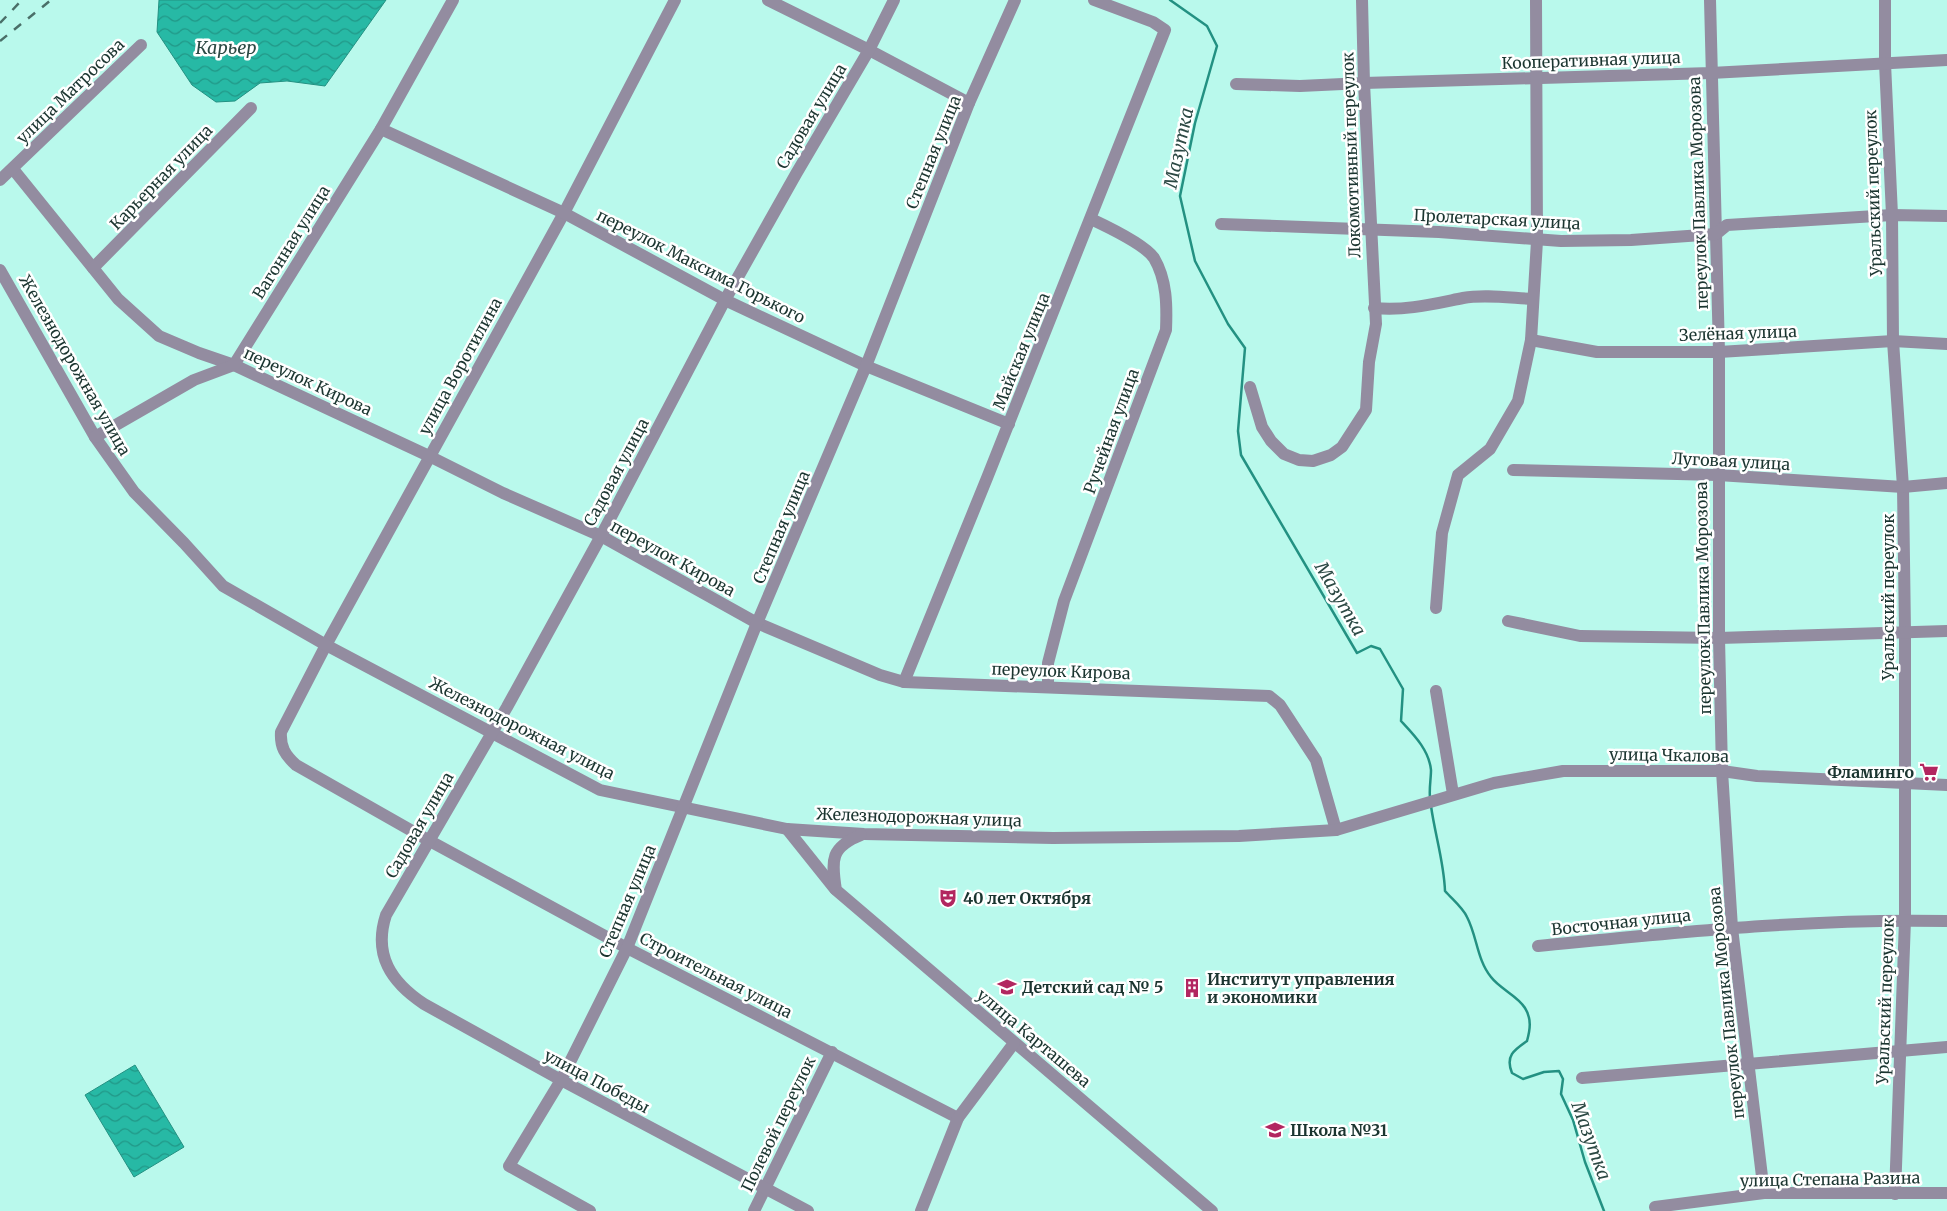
<svg xmlns="http://www.w3.org/2000/svg" width="1947" height="1211" font-family="Merriweather,serif">
<style>
.water{fill:url(#water-waves);stroke:#239182}
.lines{fill:none;stroke-linecap:round;stroke-linejoin:round}
.stream{stroke:#239182;stroke-width:2.5}
.minor{stroke:#938ca0;stroke-width:12}
.rail{stroke:#4a6f68;stroke-width:2.5;stroke-dasharray:9 9;stroke-linecap:butt}
.labels{text-anchor:middle;stroke-width:5;stroke-linejoin:round;paint-order:stroke}
.street-label{font-size:16px;fill:#1b3530;stroke:#fff}
.poi-label{font-size:16px;font-weight:bold;fill:#1b3530;stroke:#fff;text-anchor:start}
.water-label{font-size:18px;font-style:italic;fill:#2c4944;stroke:#fff}
</style>
<defs>
<pattern id="water-waves" width="16" height="10" patternUnits="userSpaceOnUse" patternTransform="scale(1.25)"><rect width="16" height="10" fill="#27b9a5"/><path d="M0 5q4-4 8 0t8 0" fill="none" stroke="#219787"/></pattern>
</defs>
<rect width="100%" height="100%" fill="#b9f9ec"/>
<g class="water">
<path d="M 159,0 L 386,0 L 325,86 L 287,81 L 260,83 L 235,101 L 216,102 L 192,85 L 157,32 Z"/>
<path d="M 135,1065 L 184,1147 L 134,1177 L 85,1095 Z"/>
</g>
<g class="lines">
<g class="stream">
<path d="M 1170,0 L 1207,26 L 1217,46 L 1195,123 L 1180,196 L 1195,261 L 1228,324 L 1245,348 L 1238,431 L 1241,455 L 1357,653 L 1371,646 L 1380,649 L 1403,689 L 1401,721 C 1414,735 1429,750 1431,770 C 1431,779 1429,788 1430,798"/>
<path d="M 1431,806 C 1435,835 1444,862 1445,891 C 1452,899 1463,908 1467,917 C 1477,936 1477,960 1491,977 C 1500,989 1518,996 1525,1008 C 1532,1019 1530,1030 1527,1041 C 1514,1050 1505,1056 1512,1073 L 1523,1079 L 1544,1072 L 1559,1071 L 1563,1079 L 1561,1094 L 1573,1120 L 1585,1162 L 1604,1211"/>
</g>
<g class="minor">
<path d="M 675,0 L 564,213 L 326,645 L 281,732 C 280,747 285,755 296,765 L 428,840 L 627,948 L 958,1118"/>
<path d="M 768,0 L 869,50 L 969,103"/>
<path d="M 1710,0 L 1719,352 L 1719,638 L 1722,771 L 1732,928 L 1764,1193"/>
<path d="M 1885,0 L 1885,63 L 1892,215 L 1893,341 L 1903,487 L 1905,633 L 1905,920 L 1895,1194"/>
<path d="M 1236,84 L 1300,86 L 1364,83 L 1711,73 L 1947,60"/>
<path d="M 381,129 L 564,213 L 725,300 L 866,366 L 1009,424"/>
<path d="M 13,169 L 118,299 L 159,336 L 199,353 L 234,365 L 429,456 L 503,493 L 601,536 L 757,623 L 880,675 L 904,682 L 1269,696 L 1280,705 L 1316,760 L 1336,830"/>
<path d="M 0,180 L 141,45"/>
<path d="M 1221,224 L 1439,232 L 1561,241 L 1631,240 L 1716,234 L 1727,225 L 1892,215 L 1947,216"/>
<path d="M 93,268 L 251,108"/>
<path d="M 0,270 L 95,437 L 134,492 L 184,543 L 223,586 L 326,645 L 600,790 L 787,829 L 864,834 L 1053,838 L 1239,836 L 1336,830 L 1494,783 L 1563,771 L 1722,771 L 1757,776 L 1947,785"/>
<path d="M 1374,308 C 1406,311 1433,304 1463,298 C 1485,294 1511,298 1533,299"/>
<path d="M 1531,340 L 1597,352 L 1719,352 L 1893,341 L 1947,344"/>
<path d="M 1250,387 L 1262,427 L 1271,441 L 1284,454 L 1299,460 L 1313,461 L 1331,455 L 1342,447 L 1366,410 L 1369,362 L 1376,324 L 1364,83 L 1362,0"/>
<path d="M 95,437 L 194,380 L 234,365 L 381,129 L 453,0"/>
<path d="M 1513,470 L 1718,475 L 1903,487 L 1947,483"/>
<path d="M 1436,608 L 1442,533 L 1458,475 L 1490,449 L 1518,401 L 1531,340 L 1537,241 L 1536,0"/>
<path d="M 1508,621 L 1580,636 L 1719,638 L 1947,631"/>
<path d="M 904,682 L 987,478 L 1165,30 L 1153,22 L 1094,0"/>
<path d="M 1048,686 L 1048,663 L 1064,601 L 1166,330 C 1167,306 1167,280 1154,258 C 1145,245 1106,226 1091,219"/>
<path d="M 1436,691 L 1453,794"/>
<path d="M 787,829 L 835,889"/>
<path d="M 861,835 C 831,847 831,859 836,890 L 1212,1211"/>
<path d="M 1538,946 C 1674,933 1810,918 1947,921"/>
<path d="M 1582,1078 L 1947,1047"/>
<path d="M 1655,1207 L 1764,1193 L 1947,1193"/>
<path d="M 590,1211 L 509,1166 L 561,1080 L 627,948 L 757,623 L 866,366 L 969,103 L 1015,0"/>
<path d="M 754,1211 L 832,1052"/>
<path d="M 808,1211 L 561,1080 L 424,1004 C 391,982 373,955 386,915 L 507,707 L 601,536 L 725,300 L 796,174 L 869,50 L 894,0"/>
<path d="M 921,1211 L 958,1118 L 1014,1043"/>
</g>
<g class="rail">
<path d="M 0,23 L 22,0"/>
<path d="M 0,41 L 51,0"/>
</g>
</g>
<defs>
<g id="supermarket-bare" transform="scale(1.5)"><path d="M-6-5.5h2.5l.6 2H6L4.5 2H-2.5L-4.4-4H-6ZM-1.5 3.2a1.3 1.3 0 1 0 .1 0ZM3 3.2a1.3 1.3 0 1 0 .1 0Z" fill="#b22660" stroke="#fff" stroke-width="2.5" paint-order="stroke"/></g>
<g id="theatre-bare" transform="scale(1.5)"><path d="M-5-5.5Q0-4 5-5.5V0Q5 5 0 6Q-5 5-5 0ZM-3.3-2.5H-1v1.5H-3.3ZM1-2.5H3.3v1.5H1ZM-2.8 1Q0 5.5 2.8 1Z" fill="#b22660" stroke="#fff" stroke-width="2.5" paint-order="stroke"/></g>
<g id="school-bare" transform="scale(1.5)"><path d="M0-5L7-2L0 1L-7-2ZM-4 1L0 2.5L4 1V4Q0 6-4 4Z" fill="#b22660" stroke="#fff" stroke-width="2.5" paint-order="stroke"/></g>
<g id="building-bare" transform="scale(1.5)"><path d="M-4-6H4V6H1V3H-1V6H-4ZM-2.5-4.3h1.7v1.8h-1.7ZM.8-4.3h1.7v1.8H.8ZM-2.5-1h1.7V.8h-1.7ZM.8-1h1.7V.8H.8Z" fill="#b22660" stroke="#fff" stroke-width="2.5" paint-order="stroke"/></g>
</defs>
<g fill-rule="evenodd">
<use href="#supermarket-bare" x="1929" y="772"/>
<use href="#theatre-bare" x="948" y="898"/>
<use href="#school-bare" x="1007" y="987"/>
<use href="#building-bare" x="1192" y="988"/>
<use href="#school-bare" x="1275" y="1130"/>
</g>
<g class="labels">
<g class="street-label">
<text transform="translate(1591 60) rotate(-2)" y="6">Кооперативная улица</text>
<text transform="translate(70 91) rotate(-44)" y="6">улица Матросова</text>
<text transform="translate(811 116) rotate(-59)" y="6">Садовая улица</text>
<text transform="translate(933 152) rotate(-68)" y="6">Степная улица</text>
<text transform="translate(1351 155) rotate(-92)" y="6">Локомотивный переулок</text>
<text transform="translate(161 177) rotate(-46)" y="6">Карьерная улица</text>
<text transform="translate(1698 193) rotate(-92)" y="6">переулок Павлика Морозова</text>
<text transform="translate(1873 193) rotate(-92)" y="6">Уральский переулок</text>
<text transform="translate(1497 219) rotate(3)" y="6">Пролетарская улица</text>
<text transform="translate(291 242) rotate(-58)" y="6">Вагонная улица</text>
<text transform="translate(701 266) rotate(27)" y="6">переулок Максима Горького</text>
<text transform="translate(1738 333) rotate(-2)" y="6">Зелёная улица</text>
<text transform="translate(1021 351) rotate(-68)" y="6">Майская улица</text>
<text transform="translate(75 365) rotate(60)" y="6">Железнодорожная улица</text>
<text transform="translate(460 366) rotate(-61)" y="6">улица Воротилина</text>
<text transform="translate(308 381) rotate(25)" y="6">переулок Кирова</text>
<text transform="translate(1111 431) rotate(-70)" y="6">Ручейная улица</text>
<text transform="translate(1731 461) rotate(3)" y="6">Луговая улица</text>
<text transform="translate(616 472) rotate(-62)" y="6">Садовая улица</text>
<text transform="translate(781 527) rotate(-67)" y="6">Степная улица</text>
<text transform="translate(673 558) rotate(29)" y="6">переулок Кирова</text>
<text transform="translate(1888 597) rotate(-90)" y="6">Уральский переулок</text>
<text transform="translate(1703 598) rotate(-91)" y="6">переулок Павлика Морозова</text>
<text transform="translate(1061 671) rotate(2)" y="6">переулок Кирова</text>
<text transform="translate(522 728) rotate(27)" y="6">Железнодорожная улица</text>
<text transform="translate(1669 755) rotate(1)" y="6">улица Чкалова</text>
<text transform="translate(919 817) rotate(2)" y="6">Железнодорожная улица</text>
<text transform="translate(419 825) rotate(-60)" y="6">Садовая улица</text>
<text transform="translate(627 901) rotate(-67)" y="6">Степная улица</text>
<text transform="translate(1621 922) rotate(-6)" y="6">Восточная улица</text>
<text transform="translate(716 975) rotate(27)" y="6">Строительная улица</text>
<text transform="translate(1885 1001) rotate(-88)" y="6">Уральский переулок</text>
<text transform="translate(1726 1003) rotate(-96)" y="6">переулок Павлика Морозова</text>
<text transform="translate(1034 1038) rotate(40)" y="6">улица Карташева</text>
<text transform="translate(597 1081) rotate(28)" y="6">улица Победы</text>
<text transform="translate(778 1124) rotate(-64)" y="6">Полевой переулок</text>
<text transform="translate(1830 1179) rotate(-1)" y="6">улица Степана Разина</text>
</g>
<g class="poi-label">
<text x="1914" y="778" text-anchor="end">Фламинго</text>
<text x="963" y="904">40 лет Октября</text>
<text x="1207" y="985">Институт управления<tspan x="1207" dy="18">и экономики</tspan></text>
<text x="1022" y="993">Детский сад № 5</text>
<text x="1290" y="1136">Школа №31</text>
</g>
<g class="water-label">
<text x="226" y="54">Карьер</text>
<text transform="translate(1179 148) rotate(-78)" y="6">Мазутка</text>
<text transform="translate(1340 599) rotate(60)" y="6">Мазутка</text>
<text transform="translate(1591 1141) rotate(70)" y="6">Мазутка</text>
</g>
</g>
</svg>
